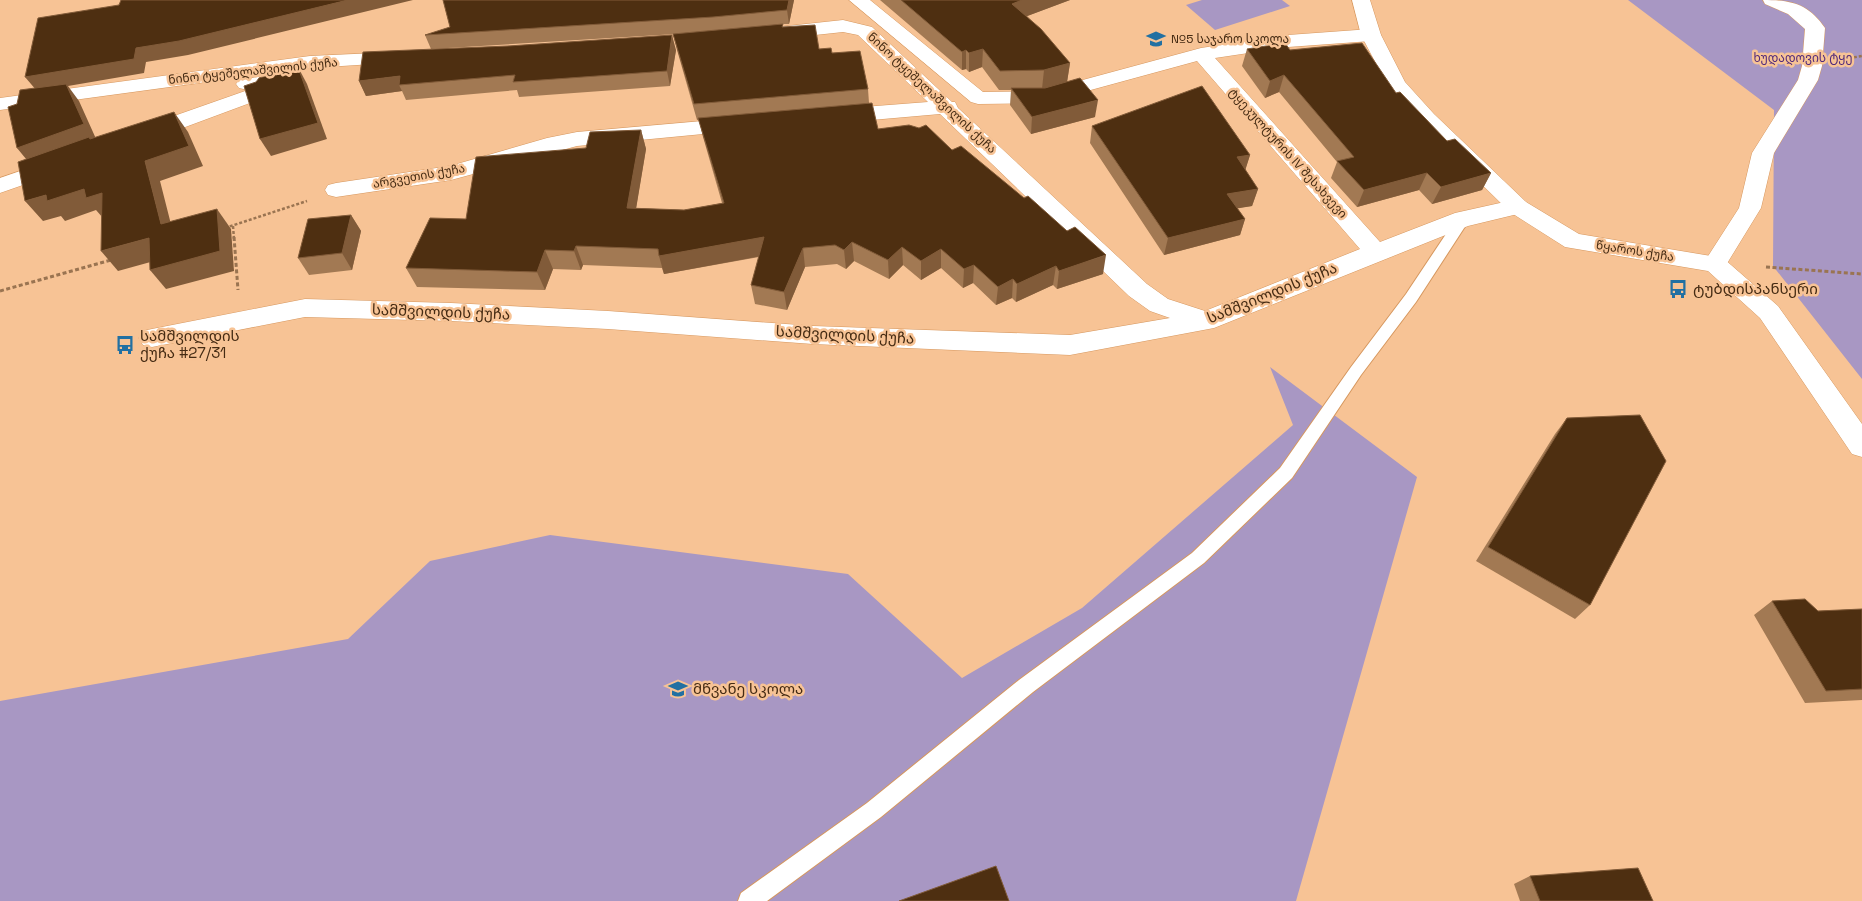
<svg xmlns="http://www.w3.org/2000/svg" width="1862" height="901" font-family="'Space Grotesk','Noto Sans Georgian',sans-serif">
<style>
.green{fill:#a897c3}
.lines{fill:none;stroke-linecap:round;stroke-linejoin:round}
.lane-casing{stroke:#d6975e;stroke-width:2}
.street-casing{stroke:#d6975e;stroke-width:1}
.secondary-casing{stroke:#d6975e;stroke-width:1}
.path-far1{stroke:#9a7451;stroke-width:2.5;stroke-dasharray:3 2;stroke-linecap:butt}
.path{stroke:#9a7451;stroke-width:3;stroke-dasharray:4 2.5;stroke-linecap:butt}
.lane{fill:#fff;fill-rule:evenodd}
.street{fill:#fff;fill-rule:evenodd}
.secondary{fill:#fff;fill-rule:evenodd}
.wall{fill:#a27953}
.shaded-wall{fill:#815b39}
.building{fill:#4e2f11;stroke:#815b39}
.labels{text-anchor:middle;stroke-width:5;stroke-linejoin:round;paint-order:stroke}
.far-poi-label{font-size:12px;fill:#452b13;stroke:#f7c395;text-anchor:start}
.far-park-label{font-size:12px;fill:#512a7b;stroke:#f7c395}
.far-street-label{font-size:12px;fill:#452b13;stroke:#f7c395}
.poi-label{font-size:15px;fill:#452b13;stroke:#f7c395;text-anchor:start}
.street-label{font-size:15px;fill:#452b13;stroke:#f7c395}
</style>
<rect width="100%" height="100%" fill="#f7c395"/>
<g class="green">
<path d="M 1202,0 L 1282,0 L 1290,6 L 1215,30 L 1186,5 Z"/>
<path d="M 1628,0 L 1862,0 L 1862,379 L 1773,266 L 1774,110 Z"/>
<path d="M 1270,367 L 1417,477 L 1296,901 L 0,901 L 0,701 L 348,639 L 430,561 L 550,535 L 848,574 L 962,678 L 1082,608 L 1293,425 Z"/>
</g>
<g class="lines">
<g class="lane-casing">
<path id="lane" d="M 1463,214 L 1468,216 L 1470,219 L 1468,222 L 1416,302 L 1361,375 L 1292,478 L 1204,563 L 1033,692 L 881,817 L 767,901 L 738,901 L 741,893 L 867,803 L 1019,680 L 1192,553 L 1280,468 L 1351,367 L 1406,294 L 1458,216 Z"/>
</g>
<g class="street-casing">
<g id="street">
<path d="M 849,0 L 870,0 L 983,92 L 1042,91 L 1201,48 L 1288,35 L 1371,29 L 1378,31 L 1381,35 L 1378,39 L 1371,41 L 1288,47 L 1215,58 L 1380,242 L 1455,213 L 1518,199 L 1526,202 L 1529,207 L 1526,212 L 1468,226 L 1214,328 L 1070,355 L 813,344 L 608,329 L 451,321 L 305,317 L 152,347 L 143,345 L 139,338 L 143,331 L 152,329 L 305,299 L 451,303 L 608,311 L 813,326 L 1070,335 L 1170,318 L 1150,311 L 1129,296 L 940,114 L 837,123 L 830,121 L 826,116 L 830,111 L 837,109 L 928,102 L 858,35 L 843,32 L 778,39 L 771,37 L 768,33 L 771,29 L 778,27 L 843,20 L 872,27 L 952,102 L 955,102 L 958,108 L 1147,284 L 1168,299 L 1205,311 L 1360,249 L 1197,61 L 1043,103 L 978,104 L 971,102 Z"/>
<path d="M 1763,0 C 1790,0 1808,3 1825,28 L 1822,66 L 1818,80 L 1774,153 L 1761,208 L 1723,270 L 1715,272 L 1707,270 L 1703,264 L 1739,208 L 1752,153 L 1798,80 L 1802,66 L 1805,29 L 1788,14 L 1765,4 Z"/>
<path d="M 398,52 L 405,54 L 408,58 L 405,62 L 310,68 L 0,110 L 0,98 L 310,56 Z"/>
<path d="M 258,77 L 270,82 L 273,86 L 266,97 L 153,139 L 145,141 L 137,139 L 134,134 L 137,129 L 248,90 L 239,88 L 236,84 L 239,80 Z"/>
<path d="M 737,118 L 745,120 L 748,125 L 745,130 L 577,146 L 451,180 L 336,197 L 328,195 L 325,190 L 328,185 L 336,183 L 450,166 L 547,138 L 577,132 Z"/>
<path d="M 55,159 L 63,161 L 66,166 L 63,171 L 0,193 L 0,178 Z"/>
</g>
</g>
<g class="secondary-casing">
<path id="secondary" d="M 1352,0 L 1370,0 L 1381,35 L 1405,82 L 1434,114 L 1526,202 L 1579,234 L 1723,258 L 1778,306 L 1862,424 L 1862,457 L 1852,454 L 1760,318 L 1708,271 L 1565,247 L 1510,212 L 1420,124 L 1389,88 L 1361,35 Z"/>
</g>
<g class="path-far1">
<path d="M 1844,59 L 1862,56"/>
<path d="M 233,226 L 234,239"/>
<path d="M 225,228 L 307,201"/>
</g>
<g class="path">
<path d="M 234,237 L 238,290"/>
<path d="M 1766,267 L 1862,274"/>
<path d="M 0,291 L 111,260"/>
</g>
<use href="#lane" class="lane"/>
<use href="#street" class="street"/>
<use href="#secondary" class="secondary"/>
</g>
<g class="wall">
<path d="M 443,0 L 794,0 L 789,24 L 783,24 L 783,27 L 819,49 L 832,53 L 868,89 L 869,103 L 878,129 L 952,150 L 1103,274 L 1057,289 L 1053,285 L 1016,302 L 1012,298 L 996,305 L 973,283 L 963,288 L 941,268 L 921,280 L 903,265 L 889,279 L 854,261 L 846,269 L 837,264 L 805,267 L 787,310 L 755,304 L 751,285 L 759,257 L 664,274 L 662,268 L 583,265 L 581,270 L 553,269 L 545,290 L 417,287 L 406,268 L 466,219 L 586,148 L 641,130 L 646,149 L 636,208 L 684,210 L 722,203 L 703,137 L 699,120 L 697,120 L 677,50 L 673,34 L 676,34 L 431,49 L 425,35 L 450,27 Z"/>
<path d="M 880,0 L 1070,0 L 1027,16 L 1070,63 L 1067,82 L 1095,117 L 1031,134 L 1010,105 L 1011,90 L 999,90 L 982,67 L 969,72 L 966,69 L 962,70 Z"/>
<path d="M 1247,49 L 1290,50 L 1396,93 L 1447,141 L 1491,173 L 1482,190 L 1432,204 L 1419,190 L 1357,207 L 1331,178 L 1337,162 L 1279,92 L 1265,98 L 1242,66 Z"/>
<path d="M 676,50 L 670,86 L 519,97 L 517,90 L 406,100 L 402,91 L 366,96 L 359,81 Z"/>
<path d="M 1092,126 L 1250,155 L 1245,170 L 1258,189 L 1252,206 L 1237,208 L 1245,219 L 1240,235 L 1164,255 L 1090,143 Z"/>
<path d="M 351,215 L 361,231 L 352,270 L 309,275 L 298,258 Z"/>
<path d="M 1567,418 L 1590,605 L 1575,619 L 1476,561 L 1555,434 Z"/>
<path d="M 1772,601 L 1818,611 L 1862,609 L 1862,700 L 1805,703 L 1754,615 Z"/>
<path d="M 1530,876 L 1653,901 L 1520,901 L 1514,884 Z"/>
</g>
<g class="shaded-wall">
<path d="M 348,0 L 413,0 L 188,55 L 146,62 L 144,73 L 68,86 L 79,101 L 97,141 L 31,165 L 17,148 L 37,91 L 25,77 L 136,48 Z"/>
<path d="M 789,0 L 794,0 L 789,24 L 787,10 Z"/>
<path d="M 1022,0 L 1070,0 L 1011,22 L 1012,4 Z"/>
<path d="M 672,35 L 676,50 L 670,86 L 667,71 Z"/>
<path d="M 983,49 L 982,67 L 969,72 L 969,53 Z"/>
<path d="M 966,50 L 966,69 L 962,70 L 962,52 Z"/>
<path d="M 1070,63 L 1067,82 L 1042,89 L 1044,70 Z"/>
<path d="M 298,67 L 307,84 L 327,139 L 271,156 L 260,139 Z"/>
<path d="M 1284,75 L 1279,92 L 1265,98 L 1270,81 Z"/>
<path d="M 400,76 L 399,85 L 402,91 L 366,96 L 359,81 Z"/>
<path d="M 1098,100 L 1095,117 L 1031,134 L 1032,117 Z"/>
<path d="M 174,112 L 188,132 L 203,166 L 160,181 L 176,244 L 161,224 L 145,161 Z"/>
<path d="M 641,130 L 646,149 L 633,227 L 627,208 Z"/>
<path d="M 1250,155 L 1245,171 L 1237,157 Z"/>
<path d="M 1427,173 L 1419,190 L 1357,207 L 1364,190 Z"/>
<path d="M 1491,173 L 1482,190 L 1432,204 L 1441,187 Z"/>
<path d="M 84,189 L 102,193 L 103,218 L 96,210 L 65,221 L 61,216 L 43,221 L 25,201 L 46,195 Z"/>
<path d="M 1258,189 L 1252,206 L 1222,211 L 1227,194 Z"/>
<path d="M 217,209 L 231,229 L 234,271 L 166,289 L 150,270 Z"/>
<path d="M 351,215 L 361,231 L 352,270 L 342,253 Z"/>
<path d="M 1245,219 L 1240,235 L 1164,255 L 1168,238 Z"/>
<path d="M 764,237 L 767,255 L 664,274 L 659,256 Z"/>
<path d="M 149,238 L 165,258 L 118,271 L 101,251 Z"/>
<path d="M 852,242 L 854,261 L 846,269 L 844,250 Z"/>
<path d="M 576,246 L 583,265 L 581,270 L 574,251 Z"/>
<path d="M 902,247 L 903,265 L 889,279 L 888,260 Z"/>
<path d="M 803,248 L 805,267 L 787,310 L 784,292 Z"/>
<path d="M 941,249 L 941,268 L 921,280 L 921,261 Z"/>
<path d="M 545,250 L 553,269 L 545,290 L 537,272 Z"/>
<path d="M 1106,255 L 1103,274 L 1057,289 L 1059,271 Z"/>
<path d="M 974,265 L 973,283 L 963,288 L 964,269 Z"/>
<path d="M 1056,266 L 1053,285 L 1016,302 L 1017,284 Z"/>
<path d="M 1013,279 L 1012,298 L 996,305 L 998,287 Z"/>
</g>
<g class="building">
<path d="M 121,0 L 348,0 L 179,41 L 136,48 L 134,59 L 25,77 L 38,18 L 119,5 Z"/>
<path d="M 443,0 L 789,0 L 787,10 L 713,17 L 425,35 L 450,27 Z"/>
<path d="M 901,0 L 1022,0 L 1012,4 L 1041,29 L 1070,63 L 1044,70 L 1000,71 L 983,49 L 969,53 L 966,50 L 962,52 Z"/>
<path d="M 783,24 L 782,27 L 815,25 L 819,49 L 831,48 L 832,53 L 860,51 L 868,89 L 694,104 L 673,34 Z"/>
<path d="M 672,35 L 667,71 L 513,82 L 515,75 L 399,85 L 400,76 L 359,81 L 363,52 L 508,46 Z"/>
<path d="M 1285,43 L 1290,50 L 1362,43 L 1396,93 L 1400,92 L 1447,141 L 1455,139 L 1491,173 L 1441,187 L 1427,173 L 1364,190 L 1337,161 L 1354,157 L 1284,75 L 1270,81 L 1247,49 Z"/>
<path d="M 298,67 L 318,123 L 260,139 L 244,86 L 256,82 L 259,78 Z"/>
<path d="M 1080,78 L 1098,100 L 1032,117 L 1011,88 L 1045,88 Z"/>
<path d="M 66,84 L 84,124 L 17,148 L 8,107 L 17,104 L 20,90 Z"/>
<path d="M 1202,86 L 1250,155 L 1237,157 L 1258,189 L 1227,194 L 1245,219 L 1168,238 L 1092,126 Z"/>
<path d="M 872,103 L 878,129 L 909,125 L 919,128 L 926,125 L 952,150 L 961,146 L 1024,198 L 1028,196 L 1067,231 L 1075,227 L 1106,255 L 1059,271 L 1056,266 L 1017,284 L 1013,279 L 998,287 L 974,265 L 964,269 L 941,249 L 921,261 L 902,247 L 888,260 L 852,242 L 844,250 L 835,245 L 803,248 L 784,292 L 751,285 L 764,237 L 659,256 L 658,249 L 576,246 L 574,251 L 545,250 L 537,272 L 406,268 L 430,218 L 466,219 L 476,157 L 586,148 L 590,132 L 641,130 L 627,208 L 684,210 L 724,203 L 698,118 Z"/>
<path d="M 174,112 L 189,146 L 145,161 L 161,224 L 217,209 L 220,251 L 150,270 L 149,238 L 101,251 L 102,193 L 86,198 L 84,189 L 47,201 L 46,195 L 25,201 L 18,162 L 89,137 L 90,139 Z"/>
<path d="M 351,215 L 342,253 L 298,258 L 308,219 Z"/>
<path d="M 1640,415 L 1666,461 L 1590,605 L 1488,547 L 1567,418 Z"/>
<path d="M 1805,599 L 1818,611 L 1862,609 L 1862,689 L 1826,691 L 1772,601 Z"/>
<path d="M 996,866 L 1009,901 L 899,901 Z"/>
<path d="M 1638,868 L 1653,901 L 1540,901 L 1530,876 Z"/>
</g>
<defs>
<g id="school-bare" transform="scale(1.5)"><path d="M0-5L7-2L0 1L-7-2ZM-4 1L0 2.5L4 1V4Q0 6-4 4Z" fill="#2270a2" stroke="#f7c395" stroke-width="2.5" paint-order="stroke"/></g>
<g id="bus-bare" transform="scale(1.5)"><path d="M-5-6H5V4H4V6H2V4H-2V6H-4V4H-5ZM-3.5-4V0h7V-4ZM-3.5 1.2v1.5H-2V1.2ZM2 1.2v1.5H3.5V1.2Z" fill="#2270a2" stroke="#f7c395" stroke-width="2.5" paint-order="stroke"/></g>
</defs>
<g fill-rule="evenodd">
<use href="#school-bare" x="1156" y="39"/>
<use href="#bus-bare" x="1678" y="289"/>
<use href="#bus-bare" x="125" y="345"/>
<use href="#school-bare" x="678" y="689"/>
</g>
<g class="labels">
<g class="far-poi-label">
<text x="1171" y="43">№5 საჯარო სკოლა</text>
</g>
<g class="far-park-label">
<text x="1803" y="62">ხუდადოვის ტყე</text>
</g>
<g class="far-street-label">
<text transform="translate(253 71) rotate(-6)" y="4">ნინო ტყეშელაშვილის ქუჩა</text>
<text transform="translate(932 93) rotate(43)" y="4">ნინო ტყეშელაშვილის ქუჩა</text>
<text transform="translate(1288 153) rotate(48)" y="4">ტყეკულტურის IV შესახვევი</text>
<text transform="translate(419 176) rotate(-10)" y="4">არგვეთის ქუჩა</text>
<text transform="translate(1635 251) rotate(9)" y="4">წყაროს ქუჩა</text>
</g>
<g class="poi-label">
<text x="1693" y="294">ტუბდისპანსერი</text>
<text x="140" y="341">სამშვილდის<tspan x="140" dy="17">ქუჩა #27/31</tspan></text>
<text x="693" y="694">მწვანე სკოლა</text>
</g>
<g class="street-label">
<text transform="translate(1272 293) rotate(-22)" y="5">სამშვილდის ქუჩა</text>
<text transform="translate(441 312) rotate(2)" y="5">სამშვილდის ქუჩა</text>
<text transform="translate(845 335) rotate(3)" y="5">სამშვილდის ქუჩა</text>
</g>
</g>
</svg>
